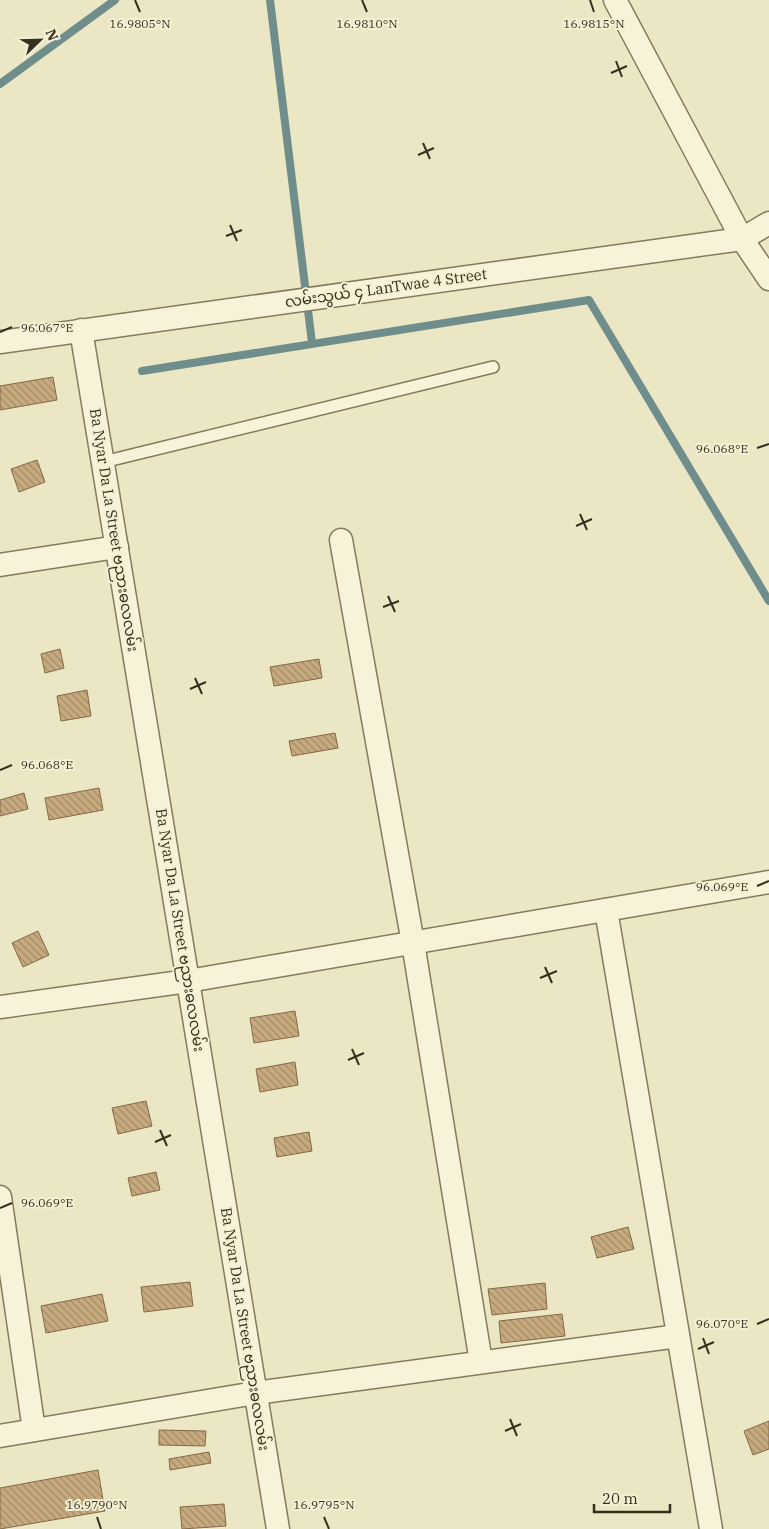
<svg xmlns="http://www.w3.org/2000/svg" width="769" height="1529" font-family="'IBM Plex Serif','Noto Sans Myanmar',serif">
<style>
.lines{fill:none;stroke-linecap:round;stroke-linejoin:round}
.stream{stroke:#6e8d8b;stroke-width:8}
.building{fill:url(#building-back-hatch);stroke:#836944}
.lane-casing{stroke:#857a5c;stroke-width:14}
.street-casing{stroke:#857a5c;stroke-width:25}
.lane{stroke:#f6f3d8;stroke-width:11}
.street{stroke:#f6f3d8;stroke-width:22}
.ticks{fill:none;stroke:#362f1f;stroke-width:2}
.labels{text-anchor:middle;stroke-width:4;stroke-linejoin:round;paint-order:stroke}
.street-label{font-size:15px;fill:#362f1f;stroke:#f3f0d4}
.ticks-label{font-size:12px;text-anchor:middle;fill:#362f1f;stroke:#f3f0d4;stroke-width:4;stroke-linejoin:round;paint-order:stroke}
</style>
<defs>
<pattern id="building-back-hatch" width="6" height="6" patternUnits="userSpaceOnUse" patternTransform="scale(1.25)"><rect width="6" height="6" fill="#c7aa7e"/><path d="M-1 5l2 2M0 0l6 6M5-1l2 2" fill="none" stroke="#a28b67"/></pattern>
</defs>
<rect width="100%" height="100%" fill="#ebe7c5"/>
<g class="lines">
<g class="stream">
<path d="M 270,0 L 312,343"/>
<path d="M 0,84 L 115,0"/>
<path d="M 142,371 L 589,300 L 769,601"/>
</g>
</g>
<g class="building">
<path d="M 53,377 L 57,400 L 0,410 L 0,386 Z"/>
<path d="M 37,460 L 45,482 L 19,492 L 11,469 Z"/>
<path d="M 60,649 L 64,668 L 45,673 L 41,654 Z"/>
<path d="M 319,659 L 322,678 L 274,686 L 270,667 Z"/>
<path d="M 87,690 L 91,716 L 61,721 L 57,696 Z"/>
<path d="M 335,733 L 338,748 L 292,756 L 289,741 Z"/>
<path d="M 99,788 L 103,810 L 49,820 L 45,798 Z"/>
<path d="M 24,793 L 28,809 L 0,816 L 0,800 Z"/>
<path d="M 38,931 L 49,955 L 23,967 L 12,943 Z"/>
<path d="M 295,1011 L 299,1036 L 254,1043 L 250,1018 Z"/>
<path d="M 295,1062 L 298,1085 L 260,1092 L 256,1069 Z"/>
<path d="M 146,1101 L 152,1126 L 118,1134 L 112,1108 Z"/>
<path d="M 309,1132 L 312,1151 L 277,1157 L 274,1138 Z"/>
<path d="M 156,1172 L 160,1190 L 132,1196 L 128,1178 Z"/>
<path d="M 628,1227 L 634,1249 L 597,1258 L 591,1237 Z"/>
<path d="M 190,1282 L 193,1306 L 144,1312 L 141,1287 Z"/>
<path d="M 545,1283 L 547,1309 L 492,1315 L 488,1289 Z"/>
<path d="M 102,1294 L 108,1321 L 46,1333 L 41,1306 Z"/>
<path d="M 562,1314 L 565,1336 L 501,1343 L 499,1321 Z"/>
<path d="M 769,1421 L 769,1449 L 753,1455 L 744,1431 Z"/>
<path d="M 159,1430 L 206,1431 L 205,1446 L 159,1445 Z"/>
<path d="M 209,1452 L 211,1463 L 170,1470 L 169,1459 Z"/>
<path d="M 98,1470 L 105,1511 L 0,1529 L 0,1488 Z"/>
<path d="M 224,1504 L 226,1526 L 182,1529 L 180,1507 Z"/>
</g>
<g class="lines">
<g class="lane-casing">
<path id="lane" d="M 103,462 L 493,367"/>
</g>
<g class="street-casing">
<g id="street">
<path d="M 615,0 L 742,239 L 769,279"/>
<path d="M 81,330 L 278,1529"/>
<path d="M 0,342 L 742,239 L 769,223"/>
<path d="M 341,540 L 413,943 L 481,1362"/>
<path d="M 0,565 L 117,547"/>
<path d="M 606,910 L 711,1529"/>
<path d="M 0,1007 L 188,981 L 769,882"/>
<path d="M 0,1197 L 34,1430"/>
<path d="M 0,1436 L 255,1393 L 678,1336"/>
</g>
</g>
<use href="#lane" class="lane"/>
<use href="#street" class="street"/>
</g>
<path class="ticks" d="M 135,0 L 140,12M 362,0 L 367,12M 590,0 L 594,12M 616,61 L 622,77M 611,73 L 627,66M 423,143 L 430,159M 418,155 L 434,148M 230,225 L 237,241M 226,236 L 242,230M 0,332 L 12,327M 757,448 L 769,444M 580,514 L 587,530M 576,526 L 592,519M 388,596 L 395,612M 383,607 L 399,601M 195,678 L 202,694M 190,689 L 206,682M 0,770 L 12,765M 757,886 L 769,881M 545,967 L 552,983M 540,978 L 557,971M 352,1049 L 359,1065M 348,1060 L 364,1053M 160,1130 L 167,1146M 155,1142 L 171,1135M 0,1208 L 12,1203M 757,1324 L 769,1319M 703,1338 L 709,1354M 698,1349 L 714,1342M 510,1419 L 517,1436M 505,1431 L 521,1424M 97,1517 L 101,1529M 324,1517 L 329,1529"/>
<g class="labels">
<g class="street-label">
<text transform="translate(386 288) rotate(-8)" y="5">လမ်းသွယ် ၄ LanTwae 4 Street</text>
<text transform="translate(114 530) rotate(81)" y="5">Ba Nyar Da La Street ဗညားဓလလမ်း</text>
<text transform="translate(180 930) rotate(81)" y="5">Ba Nyar Da La Street ဗညားဓလလမ်း</text>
<text transform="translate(245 1329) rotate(81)" y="5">Ba Nyar Da La Street ဗညားဓလလမ်း</text>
</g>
</g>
<g class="ticks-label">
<text x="140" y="28">16.9805°N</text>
<text x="594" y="28">16.9815°N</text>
<text x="367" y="28">16.9810°N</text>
<text x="47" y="332">96.067°E</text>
<text x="722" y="453">96.068°E</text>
<text x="47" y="769">96.068°E</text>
<text x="722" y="891">96.069°E</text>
<text x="47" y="1207">96.069°E</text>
<text x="722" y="1328">96.070°E</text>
<text x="97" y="1509">16.9790°N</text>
<text x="324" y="1509">16.9795°N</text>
</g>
<g transform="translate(40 40) rotate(67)" stroke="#f3f0d4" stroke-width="4" paint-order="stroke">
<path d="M0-4L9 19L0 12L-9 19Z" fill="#362f1f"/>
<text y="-8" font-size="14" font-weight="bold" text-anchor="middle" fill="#362f1f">N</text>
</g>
<path d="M594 1504v8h76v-8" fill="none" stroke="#362f1f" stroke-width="2.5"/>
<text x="602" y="1504" font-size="15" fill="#362f1f" stroke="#f3f0d4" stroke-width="4" paint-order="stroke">20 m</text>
</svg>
